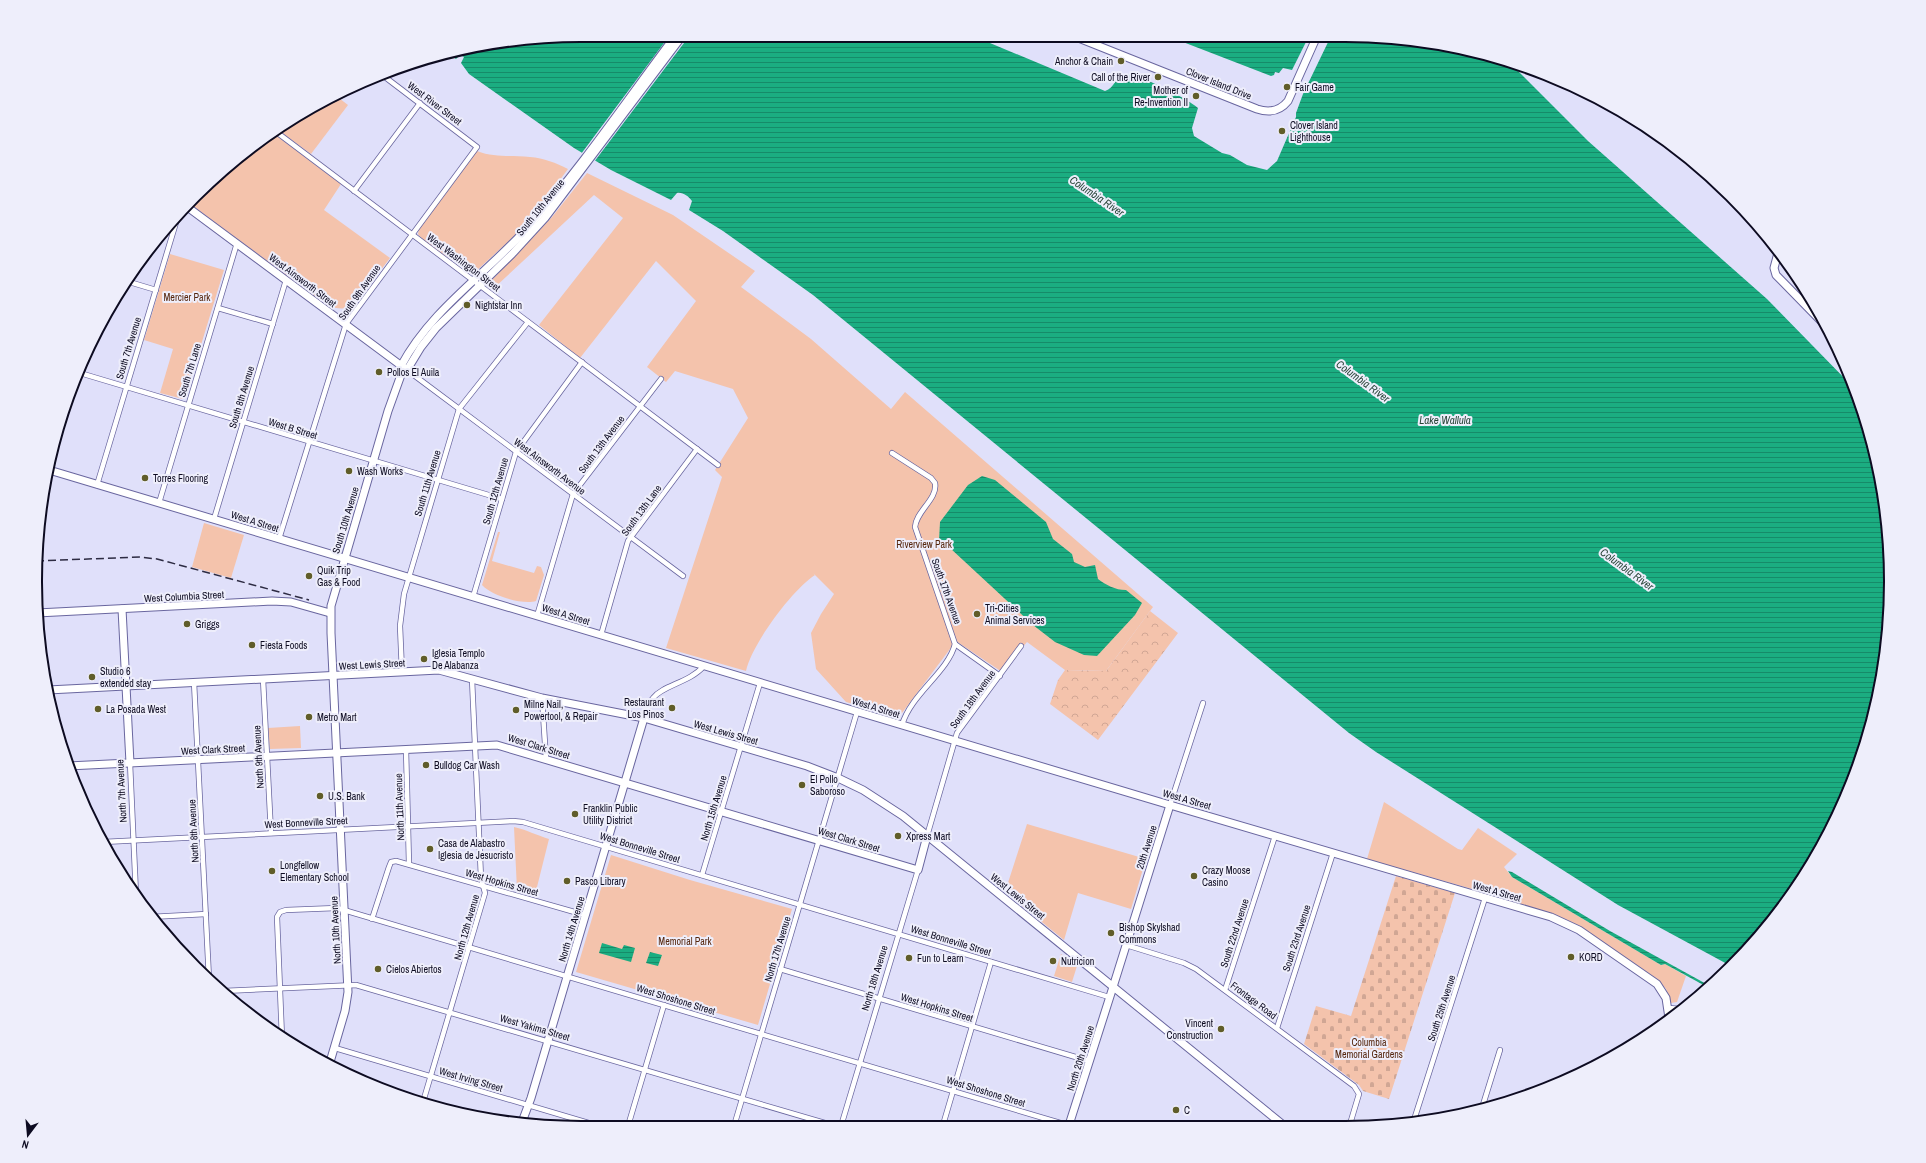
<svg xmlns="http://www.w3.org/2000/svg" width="1926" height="1163" font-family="'Archivo Narrow',sans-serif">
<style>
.green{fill:#f4c3ac}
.forest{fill:url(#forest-crowns)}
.cemetery{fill:url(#cemetery-stones)}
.water{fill:url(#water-rules)}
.pier{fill:#e0e0fa}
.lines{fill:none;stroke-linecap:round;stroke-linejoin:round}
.street-casing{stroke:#69669f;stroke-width:6}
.secondary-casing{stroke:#69669f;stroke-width:9}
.primary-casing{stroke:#69669f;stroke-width:9}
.street{stroke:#fff;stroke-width:4.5}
.secondary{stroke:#fff;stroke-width:7}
.primary{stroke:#fff;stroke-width:7}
.rail{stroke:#2d2b42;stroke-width:1.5;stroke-dasharray:8 4;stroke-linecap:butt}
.poi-dot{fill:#605d29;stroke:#eeeefb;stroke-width:1.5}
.labels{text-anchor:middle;stroke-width:4;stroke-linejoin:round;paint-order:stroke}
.poi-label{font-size:10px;fill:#0d0b21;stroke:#eeeefb;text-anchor:start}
.street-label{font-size:10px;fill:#0d0b21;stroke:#eeeefb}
.park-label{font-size:10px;fill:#55260d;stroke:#eeeefb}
.water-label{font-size:11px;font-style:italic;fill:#294539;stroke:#eeeefb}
.rim{fill:none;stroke:#0d0b21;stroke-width:2}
</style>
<defs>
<pattern id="forest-crowns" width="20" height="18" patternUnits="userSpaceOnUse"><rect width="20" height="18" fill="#f4c3ac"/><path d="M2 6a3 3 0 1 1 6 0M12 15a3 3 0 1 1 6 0" fill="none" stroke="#d0a694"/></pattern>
<pattern id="cemetery-stones" width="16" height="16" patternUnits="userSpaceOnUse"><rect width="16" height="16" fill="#f4c3ac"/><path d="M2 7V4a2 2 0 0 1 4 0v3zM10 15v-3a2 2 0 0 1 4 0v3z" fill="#d0a694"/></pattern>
<pattern id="water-rules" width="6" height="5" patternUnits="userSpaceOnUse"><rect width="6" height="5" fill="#1bad81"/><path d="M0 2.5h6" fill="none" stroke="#168b69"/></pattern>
</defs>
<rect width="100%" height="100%" fill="#e0e0fa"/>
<g class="green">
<path d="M 335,95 L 348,105 L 311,154 L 278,130 Z"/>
<path d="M 273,133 L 341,184 L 324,210 L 390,258 L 355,304 C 345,310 339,309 328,306 L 189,203 L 195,195 L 249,148 Z"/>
<path d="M 477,151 C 495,158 511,155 530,157 C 544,158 556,163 568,169 L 533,216 L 510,240 L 474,273 C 462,265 424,245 418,234 L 419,229 Z"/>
<path d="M 587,173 L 673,215 L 755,271 L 741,287 L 811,339 L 891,409 L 905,392 L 1153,607 L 1106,671 L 1065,670 L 1027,642 L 1002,672 L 956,641 L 899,717 L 846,702 L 816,669 L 811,633 L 821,614 L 834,594 L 812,572 L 815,575 C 792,590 752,644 746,671 L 666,648 L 722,477 L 715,470 L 748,418 L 733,389 L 675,371 L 666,382 L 647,367 L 696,301 L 656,261 L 580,358 L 539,325 L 623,218 L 594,195 L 493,289 L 487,285 L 552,217 Z"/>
<path d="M 170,254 L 224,270 L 185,397 L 183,399 L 160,393 L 173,349 L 144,340 Z"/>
<path d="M 204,523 L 244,535 L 231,578 L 192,567 Z"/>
<path d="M 498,532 L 500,532 L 492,561 L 534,573 L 537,566 L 541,567 L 544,575 L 536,601 C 523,605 492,596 482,585 Z"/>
<path d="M 300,726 L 301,748 L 270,749 L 268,728 Z"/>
<path d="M 1384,802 L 1458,849 L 1462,850 L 1478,828 L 1517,854 L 1504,867 L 1512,877 L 1661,965 L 1665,964 L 1686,976 L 1677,1002 L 1671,1003 L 1666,989 L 1657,979 L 1580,926 L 1565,919 L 1493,895 L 1367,859 Z"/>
<path d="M 1027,824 L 1146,859 L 1131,909 L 1078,893 L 1064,940 L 1005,892 Z"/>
<path d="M 514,827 C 527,830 536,835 549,839 L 536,891 L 517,890 Z"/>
<path d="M 611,855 L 690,880 L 792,909 L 758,1025 L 576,972 Z"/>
<path d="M 1061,954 L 1077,966 L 1072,982 L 1054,976 Z"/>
</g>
<path class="forest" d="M 1150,611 L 1178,633 L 1098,740 L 1050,704 L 1058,680 L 1065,670 L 1106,671 Z"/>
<path class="cemetery" d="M 1396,876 L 1455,893 L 1389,1099 L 1363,1091 L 1359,1085 L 1304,1044 L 1316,1006 L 1351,1016 Z"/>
<g class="water">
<path d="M 1309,36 L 1292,70 L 1283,68 L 1279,73 L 1275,72 L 1274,75 L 1271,76 L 1170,37 Z"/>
<path d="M 1331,36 L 1380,36 L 1509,62 L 1588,141 L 1767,299 L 1854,388 L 1881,475 L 1891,582 L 1880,688 L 1849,791 L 1799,885 L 1729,965 L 1618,905 L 1376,752 L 1349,733 L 813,295 L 723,231 L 689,210 L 692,201 C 688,196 683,192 677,193 L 671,200 L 611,170 L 574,148 L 469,74 L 461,63 L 464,57 L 460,55 L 456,59 L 449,54 L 510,40 L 978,38 L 1105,91 C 1115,88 1115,77 1124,74 C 1141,75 1185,97 1198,108 L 1192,128 L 1194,136 L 1222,153 L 1230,155 L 1247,165 L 1267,170 L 1277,161 L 1296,117 L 1296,113 L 1303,94 Z"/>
<path d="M 982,476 L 995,480 L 1046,522 L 1053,539 L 1072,554 L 1074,562 L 1085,567 L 1095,565 L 1098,579 C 1106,585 1115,590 1126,590 L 1142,603 L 1135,615 L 1097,656 L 1084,655 L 1055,642 L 1033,625 L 950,548 L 939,541 L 940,522 L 968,485 Z"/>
<path d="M 1508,871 L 1512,872 L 1610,931 L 1710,986 L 1709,988 L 1665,964 L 1661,965 L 1512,877 Z"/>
<path d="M 602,943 L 622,949 L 624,945 L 635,948 L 631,962 L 599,953 Z"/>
<path d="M 650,952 L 662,955 L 658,966 L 646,963 Z"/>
</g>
<path class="pier" d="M 667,39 L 687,39 L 594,162 L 581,154 Z"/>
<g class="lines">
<g class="street-casing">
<g id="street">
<path d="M 275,131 L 718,465"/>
<path d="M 1666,144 L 1666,142"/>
<path d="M 354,191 L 420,103"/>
<path d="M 126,281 L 156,290"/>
<path d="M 218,308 L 273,324"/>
<path d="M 407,370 L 683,576"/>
<path d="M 80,373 L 502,499"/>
<path d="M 892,453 L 931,478 L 935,483 C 938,499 916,511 915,527 L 955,644 C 948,672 911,694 902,725"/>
<path d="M 97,485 L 178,216"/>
<path d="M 159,503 L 237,243"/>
<path d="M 214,519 L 286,280"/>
<path d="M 279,539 L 346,324 L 477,147 L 381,74"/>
<path d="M 473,597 L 516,452 L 582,362"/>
<path d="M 537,616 L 573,494 L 661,379"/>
<path d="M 601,635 L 628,541 L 697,449"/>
<path d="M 955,644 L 1000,676"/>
<path d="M 402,672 L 400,626 L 404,594 L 459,409 L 528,322"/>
<path d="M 263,679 L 271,833"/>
<path d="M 194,682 L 209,979"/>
<path d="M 542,698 L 546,759"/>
<path d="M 644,718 C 646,711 648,703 653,698 C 663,685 689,683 704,666"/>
<path d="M 406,749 L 409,864"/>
<path d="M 130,763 L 136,895"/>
<path d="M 1170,805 L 1203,703"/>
<path d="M 927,836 L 957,733 L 1021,646"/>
<path d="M 103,842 L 513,821 L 523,822 L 1109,997"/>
<path d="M 702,875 L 760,683"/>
<path d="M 150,917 L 206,914"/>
<path d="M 372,919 L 389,867 L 391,862 L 396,861 L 585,915"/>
<path d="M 1126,945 L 1184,963 L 1196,969 L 1354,1086 L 1359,1094 L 1350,1124"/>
<path d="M 780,969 L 1089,1061"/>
<path d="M 1225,990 L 1275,836"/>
<path d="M 223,991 L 356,985 L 835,1126"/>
<path d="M 1669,1008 L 1681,1009"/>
<path d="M 1277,1028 L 1333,853"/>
<path d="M 282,1038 L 277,917 L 280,912 L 286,910 L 337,908 L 1067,1125"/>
<path d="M 335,1048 L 602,1127"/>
<path d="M 423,1102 L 485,893 L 481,878 L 472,679"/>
<path d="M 1482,1108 L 1500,1050"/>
<path d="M 1413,1123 L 1485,898"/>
<path d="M 943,1125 L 991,962"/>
<path d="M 628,1126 L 664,1005"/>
<path d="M 734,1126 L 857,712"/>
<path d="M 841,1126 L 918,870"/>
</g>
</g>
<g class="secondary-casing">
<g id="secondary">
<path d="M 1076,37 L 1257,109 C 1269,113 1280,111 1288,101 L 1317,36"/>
<path d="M 1778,253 L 1774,268 L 1776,275 L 1823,323"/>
<path d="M 49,470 L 1170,805 L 1551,917 L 1579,930 L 1657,984 L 1666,998 L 1669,1018"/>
<path d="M 122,609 L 130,763"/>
<path d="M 37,613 L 272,601 L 291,602 L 330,613"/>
<path d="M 68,766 L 497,745 L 918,870 L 927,836"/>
<path d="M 1113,987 L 1170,805"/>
<path d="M 330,1062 L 345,1011 L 348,992 L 331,633 L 331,606 L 388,411 L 401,375 L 401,366"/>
<path d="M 522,1122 L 531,1098 L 644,718"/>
</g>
</g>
<g class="primary-casing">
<g id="primary">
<path d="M 186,206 L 407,370 L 421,347 L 436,328 L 512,254 L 545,218 L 680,39"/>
<path d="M 401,366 C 432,308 489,272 531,224 C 582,167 627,100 673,39"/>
<path d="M 48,690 L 439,670 L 542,698 L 644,718 L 807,766 L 838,778 L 863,790 L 903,816 L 1282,1124"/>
<path d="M 1069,1125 L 1113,987"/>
</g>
</g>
<use href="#street" class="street"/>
<use href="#secondary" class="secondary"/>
<use href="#primary" class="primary"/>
<path class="rail" d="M 36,561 L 140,557 L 157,559 L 309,600"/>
</g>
<g class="poi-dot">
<circle cx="1121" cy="61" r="4"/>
<circle cx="1158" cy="77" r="4"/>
<circle cx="1287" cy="87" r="4"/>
<circle cx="1196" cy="96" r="4"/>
<circle cx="1282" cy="131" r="4"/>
<circle cx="467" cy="305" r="4"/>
<circle cx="379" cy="372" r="4"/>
<circle cx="349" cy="471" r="4"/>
<circle cx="145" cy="478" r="4"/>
<circle cx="309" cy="576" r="4"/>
<circle cx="977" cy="614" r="4"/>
<circle cx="187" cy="624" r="4"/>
<circle cx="252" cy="645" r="4"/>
<circle cx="424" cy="659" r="4"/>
<circle cx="92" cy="677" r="4"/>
<circle cx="672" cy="708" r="4"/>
<circle cx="98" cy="709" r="4"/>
<circle cx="516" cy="710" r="4"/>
<circle cx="309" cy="717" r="4"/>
<circle cx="426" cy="765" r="4"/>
<circle cx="802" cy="785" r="4"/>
<circle cx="320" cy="796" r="4"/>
<circle cx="575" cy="814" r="4"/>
<circle cx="898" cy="836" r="4"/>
<circle cx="430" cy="849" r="4"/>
<circle cx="272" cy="871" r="4"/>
<circle cx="1194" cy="876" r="4"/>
<circle cx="567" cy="881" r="4"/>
<circle cx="1111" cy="933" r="4"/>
<circle cx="1571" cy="957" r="4"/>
<circle cx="909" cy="958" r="4"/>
<circle cx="1053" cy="961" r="4"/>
<circle cx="378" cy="969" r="4"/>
<circle cx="1221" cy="1029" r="4"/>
<circle cx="1176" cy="1110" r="4"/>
</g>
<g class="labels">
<g class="poi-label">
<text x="1113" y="65" text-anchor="end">Anchor &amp; Chain</text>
<text x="1150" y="81" text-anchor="end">Call of the River</text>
<text x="1295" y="91">Fair Game</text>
<text x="1188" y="94" text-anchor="end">Mother of<tspan x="1188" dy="12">Re-Invention II</tspan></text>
<text x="1290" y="129">Clover Island<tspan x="1290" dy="12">Lighthouse</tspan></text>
<text x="475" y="309">Nightstar Inn</text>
<text x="387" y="376">Pollos El Auila</text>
<text x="357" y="475">Wash Works</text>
<text x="153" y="482">Torres Flooring</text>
<text x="317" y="574">Quik Trip<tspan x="317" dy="12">Gas &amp; Food</tspan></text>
<text x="985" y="612">Tri-Cities<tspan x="985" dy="12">Animal Services</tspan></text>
<text x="195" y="628">Griggs</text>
<text x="260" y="649">Fiesta Foods</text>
<text x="432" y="657">Iglesia Templo<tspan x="432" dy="12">De Alabanza</tspan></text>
<text x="100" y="675">Studio 6<tspan x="100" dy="12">extended stay</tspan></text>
<text x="664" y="706" text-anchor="end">Restaurant<tspan x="664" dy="12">Los Pinos</tspan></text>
<text x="524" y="708">Milne Nail,<tspan x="524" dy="12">Powertool, &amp; Repair</tspan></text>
<text x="106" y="713">La Posada West</text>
<text x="317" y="721">Metro Mart</text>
<text x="434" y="769">Bulldog Car Wash</text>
<text x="810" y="783">El Pollo<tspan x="810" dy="12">Saboroso</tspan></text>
<text x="328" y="800">U.S. Bank</text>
<text x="583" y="812">Franklin Public<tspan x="583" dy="12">Utility District</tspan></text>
<text x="906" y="840">Xpress Mart</text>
<text x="438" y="847">Casa de Alabastro<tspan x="438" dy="12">Iglesia de Jesucristo</tspan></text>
<text x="280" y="869">Longfellow<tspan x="280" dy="12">Elementary School</tspan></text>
<text x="1202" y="874">Crazy Moose<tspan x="1202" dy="12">Casino</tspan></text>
<text x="575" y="885">Pasco Library</text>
<text x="1119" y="931">Bishop Skylshad<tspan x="1119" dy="12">Commons</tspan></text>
<text x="1579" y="961">KORD</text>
<text x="917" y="962">Fun to Learn</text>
<text x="1061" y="965">Nutricion</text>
<text x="386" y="973">Cielos Abiertos</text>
<text x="1213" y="1027" text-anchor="end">Vincent<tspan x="1213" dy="12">Construction</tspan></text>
<text x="1184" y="1114">C</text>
</g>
<g class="street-label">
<text transform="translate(1219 83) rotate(22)" y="4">Clover Island Drive</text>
<text transform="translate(435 103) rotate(37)" y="4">West River Street</text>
<text transform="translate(540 207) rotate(-51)" y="4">South 10th Avenue</text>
<text transform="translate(464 262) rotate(37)" y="4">West Washington Street</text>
<text transform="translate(303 280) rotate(37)" y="4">West Ainsworth Street</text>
<text transform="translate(359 292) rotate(-55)" y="4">South 9th Avenue</text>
<text transform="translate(128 348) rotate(-73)" y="4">South 7th Avenue</text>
<text transform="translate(189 370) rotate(-73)" y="4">South 7th Lane</text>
<text transform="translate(241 397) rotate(-73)" y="4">South 8th Avenue</text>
<text transform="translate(293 428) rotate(17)" y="4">West B Street</text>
<text transform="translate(601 444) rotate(-53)" y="4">South 13th Avenue</text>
<text transform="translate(550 466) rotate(37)" y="4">West Ainsworth Avenue</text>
<text transform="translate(427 483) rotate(-73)" y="4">South 11th Avenue</text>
<text transform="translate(495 491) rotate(-74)" y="4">South 12th Avenue</text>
<text transform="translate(641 510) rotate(-54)" y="4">South 13th Lane</text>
<text transform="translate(345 520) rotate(-73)" y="4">South 10th Avenue</text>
<text transform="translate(255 521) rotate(17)" y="4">West A Street</text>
<text transform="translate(947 591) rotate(70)" y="4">South 17th Avenue</text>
<text transform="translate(184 596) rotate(-3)" y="4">West Columbia Street</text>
<text transform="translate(566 614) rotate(17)" y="4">West A Street</text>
<text transform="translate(372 664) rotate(-3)" y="4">West Lewis Street</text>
<text transform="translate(972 699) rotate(-54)" y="4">South 18th Avenue</text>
<text transform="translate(876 707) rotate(17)" y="4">West A Street</text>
<text transform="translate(726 732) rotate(16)" y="4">West Lewis Street</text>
<text transform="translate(539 746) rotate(17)" y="4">West Clark Street</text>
<text transform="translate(213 749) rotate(-3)" y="4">West Clark Street</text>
<text transform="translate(258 757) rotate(-93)" y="4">North 9th Avenue</text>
<text transform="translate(121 791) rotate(-93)" y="4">North 7th Avenue</text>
<text transform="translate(1187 799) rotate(16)" y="4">West A Street</text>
<text transform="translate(399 807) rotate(-92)" y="4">North 11th Avenue</text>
<text transform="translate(713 808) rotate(-73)" y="4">North 15th Avenue</text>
<text transform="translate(306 822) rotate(-3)" y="4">West Bonneville Street</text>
<text transform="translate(193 831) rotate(-93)" y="4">North 8th Avenue</text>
<text transform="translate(849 839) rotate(17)" y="4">West Clark Street</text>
<text transform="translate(640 847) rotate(17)" y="4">West Bonneville Street</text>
<text transform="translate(1146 847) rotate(-72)" y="4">20th Avenue</text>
<text transform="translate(502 882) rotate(16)" y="4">West Hopkins Street</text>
<text transform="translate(1497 891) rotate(16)" y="4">West A Street</text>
<text transform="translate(1018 896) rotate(39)" y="4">West Lewis Street</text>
<text transform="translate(466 927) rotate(-74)" y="4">North 12th Avenue</text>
<text transform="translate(571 929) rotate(-73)" y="4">North 14th Avenue</text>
<text transform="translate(335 930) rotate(-93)" y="4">North 10th Avenue</text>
<text transform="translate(1234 933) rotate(-72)" y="4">South 22nd Avenue</text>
<text transform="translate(1296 938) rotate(-72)" y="4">South 23rd Avenue</text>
<text transform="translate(951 940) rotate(17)" y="4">West Bonneville Street</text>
<text transform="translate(777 949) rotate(-73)" y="4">North 17th Avenue</text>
<text transform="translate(874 978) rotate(-73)" y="4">North 18th Avenue</text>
<text transform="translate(676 999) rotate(17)" y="4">West Shoshone Street</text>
<text transform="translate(1254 1000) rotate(37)" y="4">Frontage Road</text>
<text transform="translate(937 1007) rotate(17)" y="4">West Hopkins Street</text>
<text transform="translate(1441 1008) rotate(-72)" y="4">South 25th Avenue</text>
<text transform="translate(535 1027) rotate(16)" y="4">West Yakima Street</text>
<text transform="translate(1080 1058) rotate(-72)" y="4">North 20th Avenue</text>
<text transform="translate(471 1079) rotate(16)" y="4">West Irving Street</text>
<text transform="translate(986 1091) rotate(17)" y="4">West Shoshone Street</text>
</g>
<g class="park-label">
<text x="187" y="301">Mercier Park</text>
<text x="924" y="548">Riverview Park</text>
<text x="685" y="945">Memorial Park</text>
<text x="1369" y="1046">Columbia<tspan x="1369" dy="12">Memorial Gardens</tspan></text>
</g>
<g class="water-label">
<text transform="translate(1097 196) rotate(34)" y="4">Columbia River</text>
<text transform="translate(1363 381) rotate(36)" y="4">Columbia River</text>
<text x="1445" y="424">Lake Wallula</text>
<text transform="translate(1627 569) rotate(36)" y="4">Columbia River</text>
</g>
</g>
<path d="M0 0H1926V1163H0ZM581 42H1345A539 539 0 0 1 1884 581V582A539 539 0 0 1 1345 1121H581A539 539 0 0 1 42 582V581A539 539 0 0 1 581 42Z" fill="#eeeefb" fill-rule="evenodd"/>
<path class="rim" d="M581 42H1345A539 539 0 0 1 1884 581V582A539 539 0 0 1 1345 1121H581A539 539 0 0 1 42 582V581A539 539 0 0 1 581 42Z"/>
<g transform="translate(28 1135) rotate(196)" stroke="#eeeefb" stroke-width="3" paint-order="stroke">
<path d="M0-3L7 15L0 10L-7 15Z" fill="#0d0b21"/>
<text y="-6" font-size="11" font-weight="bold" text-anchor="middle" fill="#0d0b21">N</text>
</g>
</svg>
